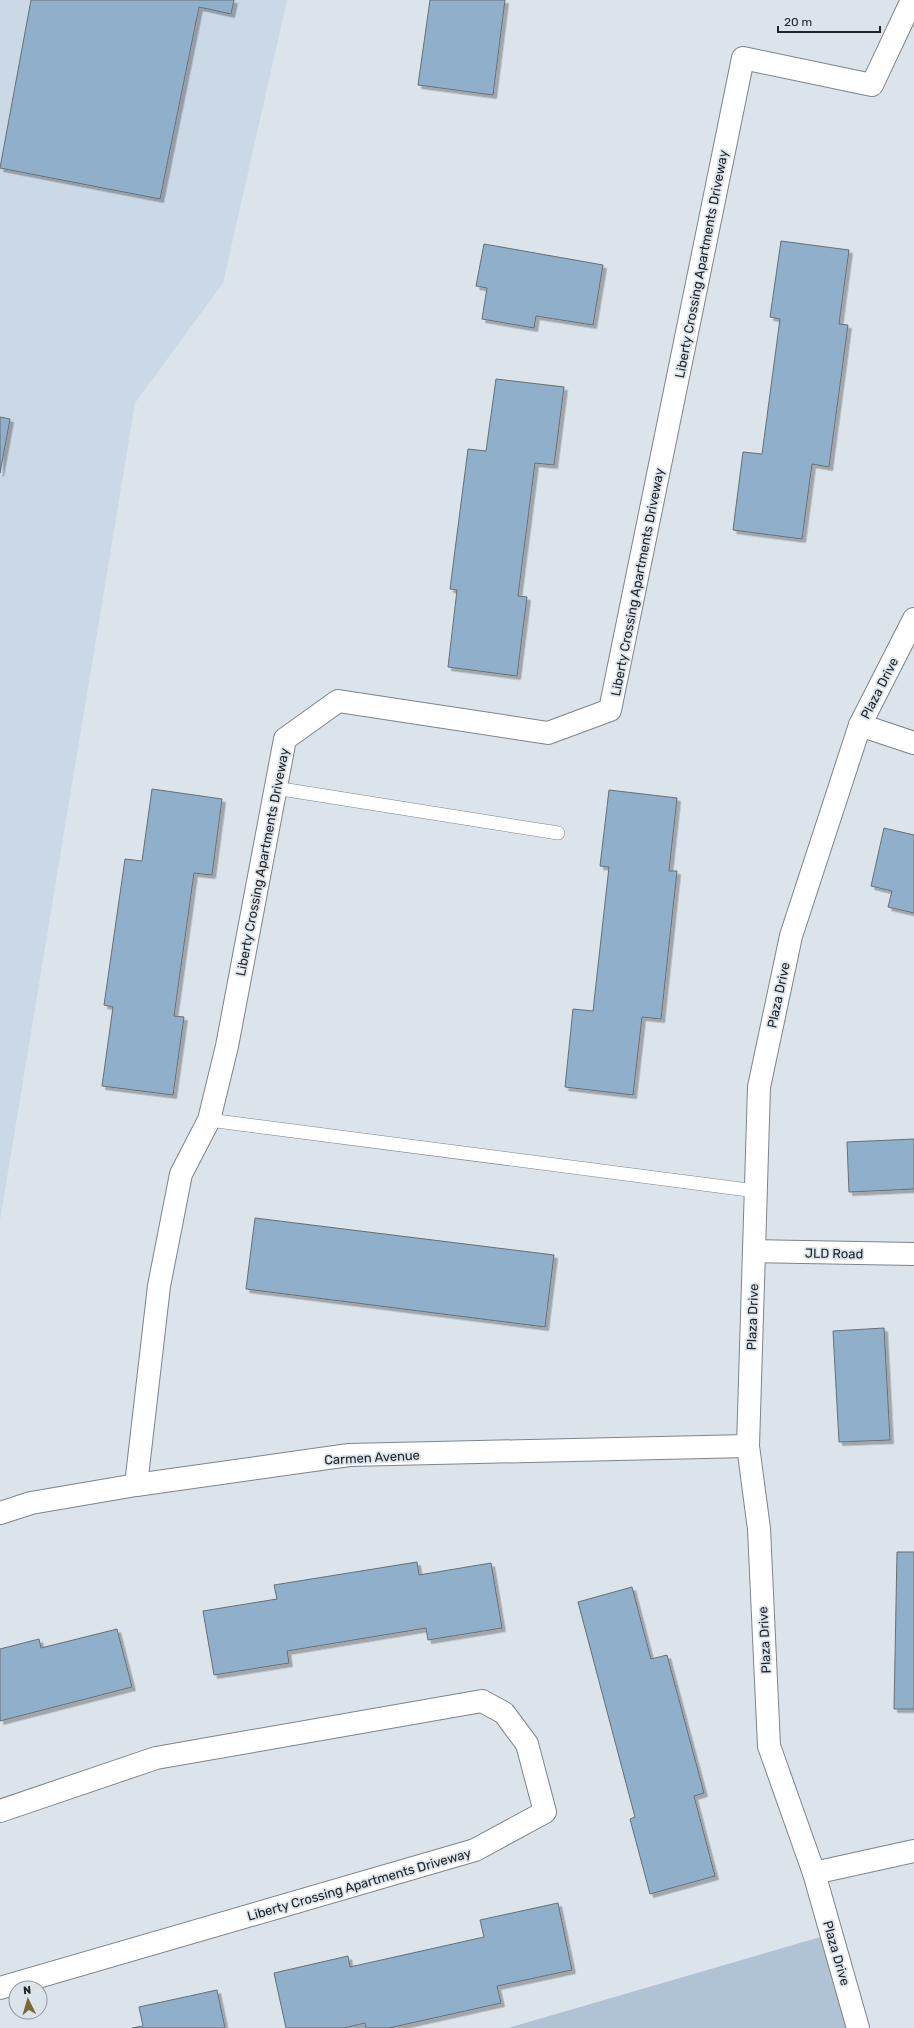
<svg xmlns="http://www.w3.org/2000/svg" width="914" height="2028" font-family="Rubik,sans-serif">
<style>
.built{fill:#cbd8e5}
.green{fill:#afc3d5}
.building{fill:#90afca;stroke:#676f75;filter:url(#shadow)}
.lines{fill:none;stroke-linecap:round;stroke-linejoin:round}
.lane-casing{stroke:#7d858b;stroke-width:14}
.street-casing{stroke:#7d858b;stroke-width:24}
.lane{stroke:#fff;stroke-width:13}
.street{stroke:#fff;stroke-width:22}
.labels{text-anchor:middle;stroke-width:3.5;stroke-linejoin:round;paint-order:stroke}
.street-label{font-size:13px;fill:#212426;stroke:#dbe3eb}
</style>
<defs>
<filter id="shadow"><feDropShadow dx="3.5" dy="3.5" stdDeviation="0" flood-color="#0004"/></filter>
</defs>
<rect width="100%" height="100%" fill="#dbe3eb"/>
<path class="built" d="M 0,0 L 287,0 L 223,283 L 135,403 L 0,1220 Z"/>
<path class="green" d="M 831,1934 L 858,2028 L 508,2028 Z"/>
<g class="building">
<path d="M 31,0 L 234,0 L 231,14 L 199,7 L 160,199 L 0,168 Z"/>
<path d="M 430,0 L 505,0 L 493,95 L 418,85 Z"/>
<path d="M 781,241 L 849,250 L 839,324 L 848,325 L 829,467 L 812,464 L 802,539 L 733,530 L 743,452 L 762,454 L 780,319 L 770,317 Z"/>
<path d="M 484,244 L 603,265 L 593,325 L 536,316 L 534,328 L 482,319 L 487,288 L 476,286 Z"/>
<path d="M 496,379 L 564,387 L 554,465 L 535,463 L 518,596 L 527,597 L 517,676 L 448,667 L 457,590 L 450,589 L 468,449 L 486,451 Z"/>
<path d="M 0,417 L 10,419 L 0,473 Z"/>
<path d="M 152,789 L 222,799 L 212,875 L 194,873 L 174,1016 L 184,1017 L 173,1095 L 102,1086 L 113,1007 L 104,1005 L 125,859 L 142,861 Z"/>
<path d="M 609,790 L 677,798 L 669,871 L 677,871 L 661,1019 L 642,1017 L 633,1095 L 565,1087 L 573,1009 L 593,1011 L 609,867 L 600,866 Z"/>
<path d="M 884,828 L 914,835 L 914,913 L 888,907 L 892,891 L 871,886 Z"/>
<path d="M 914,1139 L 914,1189 L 849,1192 L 847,1142 Z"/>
<path d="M 255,1218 L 554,1255 L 545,1327 L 246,1289 Z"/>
<path d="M 884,1328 L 890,1440 L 839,1442 L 833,1331 Z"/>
<path d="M 897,1552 L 914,1552 L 914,1709 L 894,1709 Z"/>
<path d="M 417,1562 L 419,1575 L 491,1563 L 502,1628 L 428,1640 L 426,1628 L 287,1651 L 289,1663 L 214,1675 L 203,1611 L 277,1599 L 274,1585 Z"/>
<path d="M 632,1587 L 651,1659 L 667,1655 L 704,1793 L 694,1796 L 715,1876 L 650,1894 L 630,1819 L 635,1817 L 578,1602 Z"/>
<path d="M 117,1629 L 132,1687 L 0,1721 L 0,1649 L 39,1639 L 41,1648 Z"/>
<path d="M 558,1903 L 572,1970 L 497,1986 L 501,2003 L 389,2028 L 366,2028 L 365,2023 L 344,2028 L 286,2028 L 274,1973 L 348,1956 L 350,1967 L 484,1937 L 480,1920 Z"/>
<path d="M 217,1990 L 225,2028 L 132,2028 L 143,2026 L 139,2007 Z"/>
</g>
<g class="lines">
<g class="lane-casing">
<g id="lane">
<path d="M 275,788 L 558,833"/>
<path d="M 209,1120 L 756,1191"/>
</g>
</g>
<g class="street-casing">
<g id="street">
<path d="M 860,725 L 914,743"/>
<path d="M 754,1251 L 914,1254"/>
<path d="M 136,1485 L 159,1286 L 181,1174 L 209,1120 L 227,1046 L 285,739 L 338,701 L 548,733 L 610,710 L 743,58 L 872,85 L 912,0"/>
<path d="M 0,1513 L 31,1503 L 136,1485 L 349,1455 L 748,1446"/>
<path d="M 0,1811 L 156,1758 L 482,1701 L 504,1713 L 527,1744 L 545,1812 L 475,1850 L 0,1988"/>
<path d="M 814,1873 L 914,1851"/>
<path d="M 858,2028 L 814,1873 L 769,1746 L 759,1529 L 748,1446 L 759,1087 L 791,936 L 860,725 L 914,619"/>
</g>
</g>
<use href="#lane" class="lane"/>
<use href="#street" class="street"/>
</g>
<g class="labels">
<g class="street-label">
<text transform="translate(701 264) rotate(-79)" y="5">Liberty Crossing Apartments Driveway</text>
<text transform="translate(637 582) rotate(-79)" y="5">Liberty Crossing Apartments Driveway</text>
<text transform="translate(879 688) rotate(-63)" y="5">Plaza Drive</text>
<text transform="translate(262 862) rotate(-79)" y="5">Liberty Crossing Apartments Driveway</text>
<text transform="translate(778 995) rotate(-78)" y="5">Plaza Drive</text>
<text transform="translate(834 1253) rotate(1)" y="5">JLD Road</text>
<text transform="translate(752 1317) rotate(-88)" y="5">Plaza Drive</text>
<text transform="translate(372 1457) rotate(-3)" y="5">Carmen Avenue</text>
<text transform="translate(764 1640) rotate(-93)" y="5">Plaza Drive</text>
<text transform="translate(359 1884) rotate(-16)" y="5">Liberty Crossing Apartments Driveway</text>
<text transform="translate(837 1953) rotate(74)" y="5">Plaza Drive</text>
</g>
</g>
<g transform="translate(28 2000) rotate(355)"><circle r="19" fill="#dbe3eb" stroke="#91979c"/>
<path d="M0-3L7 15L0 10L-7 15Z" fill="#7a6836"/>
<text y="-6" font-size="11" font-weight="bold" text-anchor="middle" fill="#212426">N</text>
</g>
<path d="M778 26v6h102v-6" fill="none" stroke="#212426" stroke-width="2"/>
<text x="784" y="26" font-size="12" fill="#212426" stroke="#dbe3eb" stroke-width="3" paint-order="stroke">20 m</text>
</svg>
